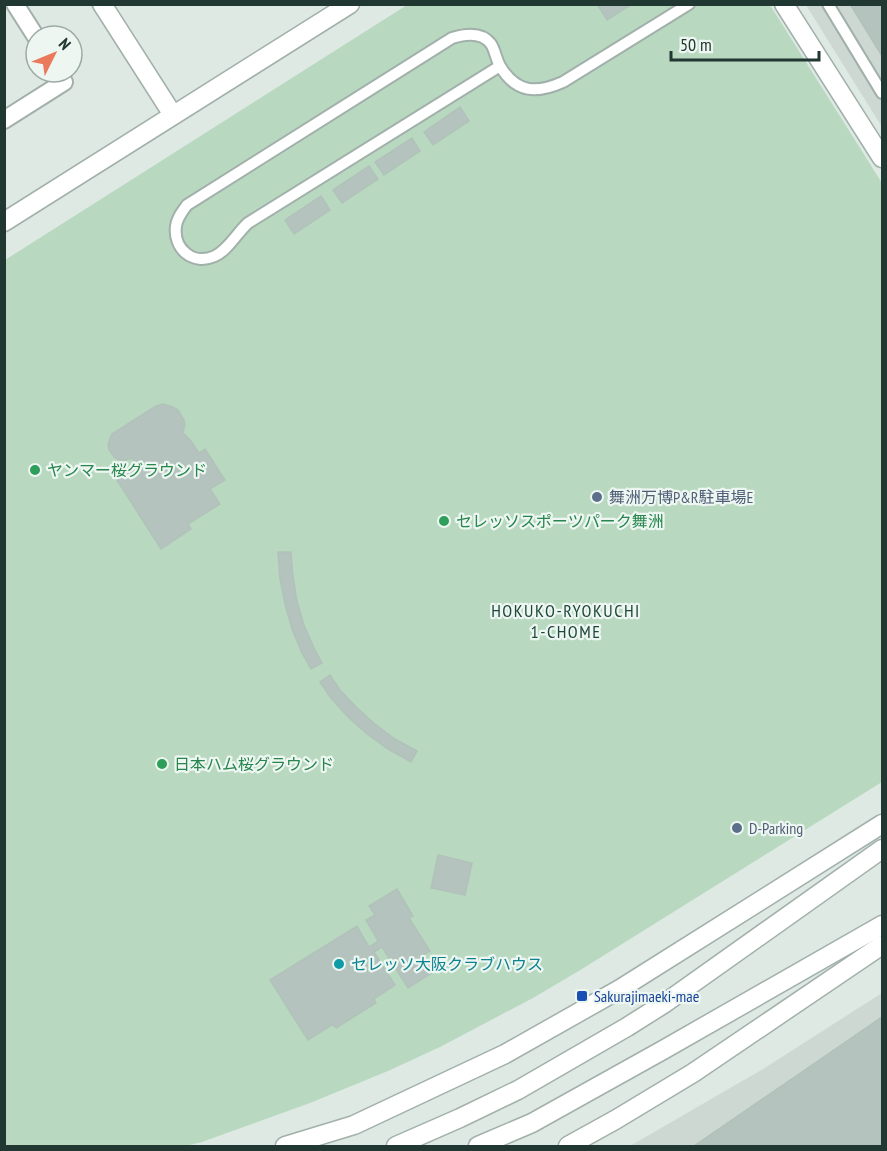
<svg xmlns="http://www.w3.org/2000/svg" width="887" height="1151" font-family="'PT Sans Narrow','Noto Sans JP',sans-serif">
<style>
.built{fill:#cdd8d3}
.green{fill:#b8d9c0}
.building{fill:#b4c3bd;stroke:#b1c2ba;stroke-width:1.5}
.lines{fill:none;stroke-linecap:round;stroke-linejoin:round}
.service-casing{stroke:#a2b0ab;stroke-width:14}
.pedestrian-casing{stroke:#a2b0ab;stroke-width:20}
.tertiary-casing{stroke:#a2b0ab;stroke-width:21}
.service{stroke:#fff;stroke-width:10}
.pedestrian{stroke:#fff;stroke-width:16}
.tertiary{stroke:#fff;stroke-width:18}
.leisure-dot{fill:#2e9e5b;stroke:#eef6f2;stroke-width:2}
.service-dot{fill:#5c6f8a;stroke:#eef6f2;stroke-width:2}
.culture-dot{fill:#0f9aa8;stroke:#eef6f2;stroke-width:2}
.transit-dot{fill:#1a4fb4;stroke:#eef6f2;stroke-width:2}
.labels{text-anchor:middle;stroke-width:4.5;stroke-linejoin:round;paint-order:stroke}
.leisure-label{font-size:16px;fill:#27864d;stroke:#eef6f2;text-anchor:start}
.service-label{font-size:16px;fill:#4e5e75;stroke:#eef6f2;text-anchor:start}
.culture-label{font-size:16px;fill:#0d838f;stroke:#eef6f2;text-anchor:start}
.transit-label{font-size:16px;fill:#164399;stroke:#eef6f2;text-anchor:start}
.neighbourhood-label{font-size:18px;letter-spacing:1.5px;fill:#1e483c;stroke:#eef6f2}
</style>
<rect width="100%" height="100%" fill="#dee9e4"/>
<g class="built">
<path d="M 806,5 L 882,5 L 882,127 Z"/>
<path d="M 882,993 L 882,1146 L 630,1146 L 763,1069 Z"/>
</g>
<path class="green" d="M 407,5 L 770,5 L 882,183 L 882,782 L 582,969 L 533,998 L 440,1047 L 388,1071 L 310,1103 L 202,1142 L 186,1146 L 5,1146 L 5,260 Z"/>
<g class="building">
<path d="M 597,4 L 632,4 L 607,20 Z"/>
<path d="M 850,4 L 882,4 L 882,56 Z"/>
<path d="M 460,107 L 469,121 L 433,145 L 424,132 Z"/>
<path d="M 412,138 L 420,151 L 384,175 L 375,162 Z"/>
<path d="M 369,166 L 378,179 L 342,203 L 333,190 Z"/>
<path d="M 321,196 L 330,210 L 294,234 L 285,220 Z"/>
<path d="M 163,404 L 173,407 L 178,410 L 184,420 L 185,425 L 183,433 L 191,441 L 199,453 L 205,449 L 225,480 L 210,489 L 220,504 L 188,524 L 191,529 L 161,549 L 115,477 L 135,464 L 132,458 L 123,461 L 115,458 L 109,450 L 108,445 L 110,438 L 112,434 L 156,406 Z"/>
<path d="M 278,552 L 291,552 L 293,577 L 297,601 L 304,625 L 314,648 L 322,663 L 311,669 L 302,653 L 292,629 L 285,604 L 280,579 Z"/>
<path d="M 330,675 L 340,690 L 357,708 L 375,724 L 395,739 L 417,751 L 411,762 L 388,749 L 367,734 L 348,717 L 330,697 L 320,682 Z"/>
<path d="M 438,855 L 472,863 L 465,895 L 431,888 Z"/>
<path d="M 397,889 L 413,916 L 409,918 L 430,951 L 421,956 L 432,973 L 408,988 L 382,947 L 374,952 L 395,985 L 374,999 L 376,1003 L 336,1028 L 333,1024 L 308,1040 L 270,980 L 357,926 L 369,947 L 378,941 L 366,920 L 375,915 L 369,906 Z"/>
<path d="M 882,1017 L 882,1146 L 694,1146 Z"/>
</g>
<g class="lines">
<g class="service-casing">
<g id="service">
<path d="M 828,4 L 882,93"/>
<path d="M 500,66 L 248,223 C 237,233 228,250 215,256 C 193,266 173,249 176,226 C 177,218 182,212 187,205 L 452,38 C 465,34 482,32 491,44 C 495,50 496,59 500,66 C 516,93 536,94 563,82 L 689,4"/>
</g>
</g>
<g class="pedestrian-casing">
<g id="pedestrian">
<path d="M 15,4 L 36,37"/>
<path d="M 4,120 L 64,82 L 57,72"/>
</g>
</g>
<g class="tertiary-casing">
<g id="tertiary">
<path d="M 102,4 L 173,115"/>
<path d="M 784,4 L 882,158"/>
<path d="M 4,222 L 350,4"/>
<path d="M 285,1146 L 354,1125 L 505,1054 L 620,989 L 882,824"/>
<path d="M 396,1146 L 460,1118 L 518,1090 L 627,1027 L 665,1003 L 882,849"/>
<path d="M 478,1146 L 532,1123 L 663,1050 L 882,925"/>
<path d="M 568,1146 L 615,1120 L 693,1073 L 882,945"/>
</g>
</g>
<use href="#service" class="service"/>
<use href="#pedestrian" class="pedestrian"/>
<use href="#tertiary" class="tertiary"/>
</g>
<g class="leisure-dot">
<circle cx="35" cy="470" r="6"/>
<circle cx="444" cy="521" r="6"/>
<circle cx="162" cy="764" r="6"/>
</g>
<g class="service-dot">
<circle cx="597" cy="497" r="6"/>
<circle cx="737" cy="828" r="6"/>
</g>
<circle class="culture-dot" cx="339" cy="964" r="6"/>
<rect class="transit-dot" x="576" y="990" width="12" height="12" rx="3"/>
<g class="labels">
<g class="leisure-label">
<text x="47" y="476">ヤンマー桜グラウンド</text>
<text x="456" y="527">セレッソスポーツパーク舞洲</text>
<text x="174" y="770">日本ハム桜グラウンド</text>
</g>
<g class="service-label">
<text x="609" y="503">舞洲万博P&amp;R駐車場E</text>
<text x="749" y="834">D-Parking</text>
</g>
<g class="culture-label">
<text x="351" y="970">セレッソ大阪クラブハウス</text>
</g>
<g class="transit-label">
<text x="594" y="1002">Sakurajimaeki-mae</text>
</g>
<g class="neighbourhood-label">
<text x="566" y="617">HOKUKO-RYOKUCHI<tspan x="566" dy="21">1-CHOME</tspan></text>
</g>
</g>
<rect width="887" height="1151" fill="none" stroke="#213731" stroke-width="12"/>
<g transform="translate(54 54) rotate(47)"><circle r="28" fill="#eef6f2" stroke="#9caaa5" stroke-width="1.5"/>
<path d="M0-4.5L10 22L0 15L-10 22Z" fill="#ea7a5b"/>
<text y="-9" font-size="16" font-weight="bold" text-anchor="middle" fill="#213731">N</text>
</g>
<path d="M671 51v9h148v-9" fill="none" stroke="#213731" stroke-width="3"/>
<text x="680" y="51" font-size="18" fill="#213731" stroke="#eef6f2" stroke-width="4.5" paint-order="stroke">50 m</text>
</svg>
